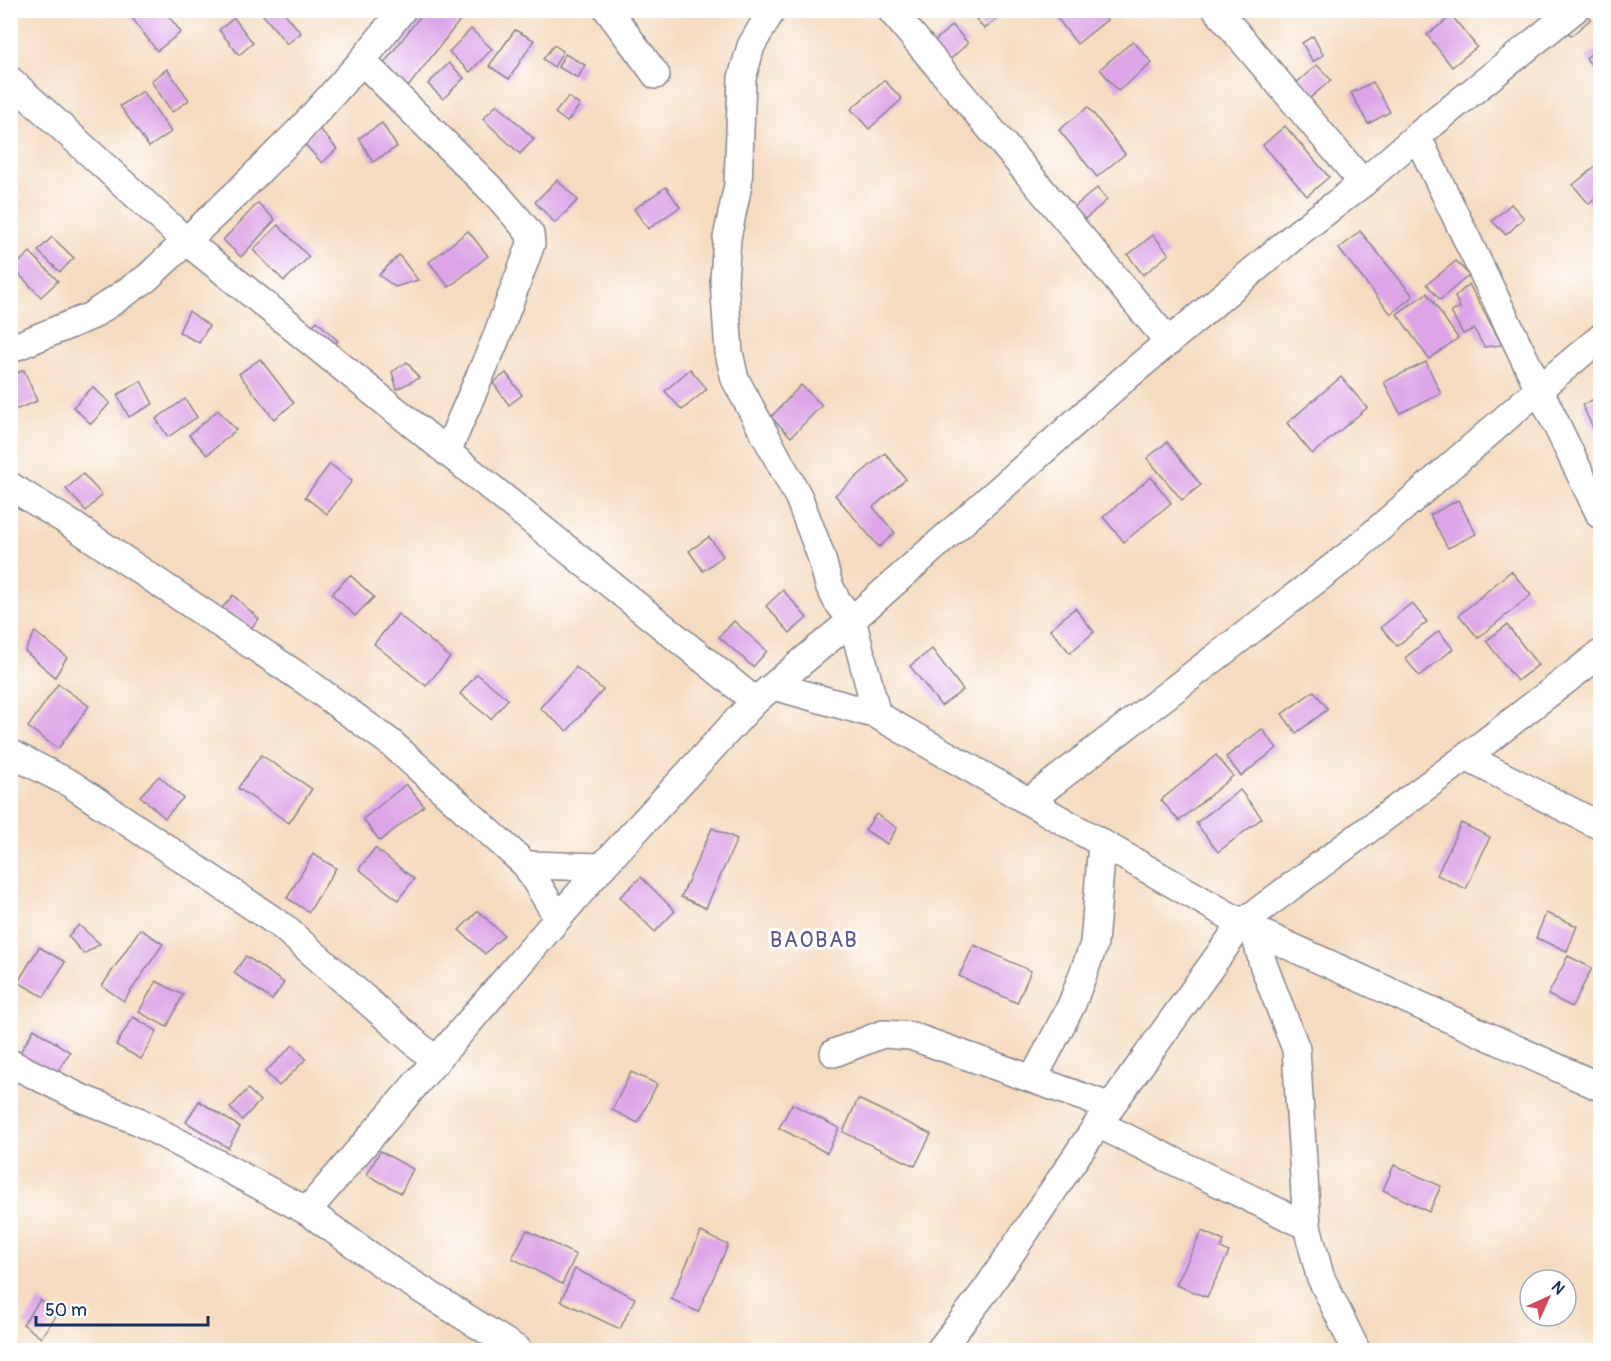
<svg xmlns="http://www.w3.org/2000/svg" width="1611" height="1361" font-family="Pangolin,sans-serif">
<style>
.building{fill:#dda5e7}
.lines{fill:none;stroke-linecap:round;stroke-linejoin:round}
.minor-casing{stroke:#88858e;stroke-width:30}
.minor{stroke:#fff;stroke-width:27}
.labels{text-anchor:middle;stroke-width:6;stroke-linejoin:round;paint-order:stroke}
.neighbourhood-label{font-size:22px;letter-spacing:1.5px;fill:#5f588e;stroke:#fff}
</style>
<rect width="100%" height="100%" fill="#fff"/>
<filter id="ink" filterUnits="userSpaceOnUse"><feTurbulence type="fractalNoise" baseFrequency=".0167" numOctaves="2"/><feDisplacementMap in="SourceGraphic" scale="12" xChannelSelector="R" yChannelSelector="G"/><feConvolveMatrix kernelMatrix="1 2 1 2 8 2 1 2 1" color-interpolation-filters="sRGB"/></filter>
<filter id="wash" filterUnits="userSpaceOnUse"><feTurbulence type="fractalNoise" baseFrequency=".008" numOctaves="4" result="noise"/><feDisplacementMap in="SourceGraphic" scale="24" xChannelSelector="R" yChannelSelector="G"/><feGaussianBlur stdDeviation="1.35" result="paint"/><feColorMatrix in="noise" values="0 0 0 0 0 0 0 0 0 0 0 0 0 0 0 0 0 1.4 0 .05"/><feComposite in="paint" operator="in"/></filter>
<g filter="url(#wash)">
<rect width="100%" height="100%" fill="#f5dbbf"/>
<g id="blocks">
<g class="building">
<path d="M 126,10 L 164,10 L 181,32 L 157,51 Z"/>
<path d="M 259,10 L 282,10 L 301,33 L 287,44 Z"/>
<path d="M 425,10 L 468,10 L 408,87 L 381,67 Z"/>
<path d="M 969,10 L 1002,10 L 1005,13 L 984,29 Z"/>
<path d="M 1051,10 L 1100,10 L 1107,20 L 1077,44 Z"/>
<path d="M 1584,10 L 1591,19 L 1571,36 L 1563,25 Z"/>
<path d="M 1452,16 L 1477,47 L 1452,67 L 1427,35 Z"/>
<path d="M 234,18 L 253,43 L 239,55 L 219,30 Z"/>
<path d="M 952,25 L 968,43 L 943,66 L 927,48 Z"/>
<path d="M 471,29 L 492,49 L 470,72 L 449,52 Z"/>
<path d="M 515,30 L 534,40 L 509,79 L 489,66 Z"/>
<path d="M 1313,36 L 1323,55 L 1313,62 L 1302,43 Z"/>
<path d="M 1133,41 L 1152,63 L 1118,91 L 1100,69 Z"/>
<path d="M 554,45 L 563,51 L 554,67 L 543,59 Z"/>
<path d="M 1600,46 L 1600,76 L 1586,58 Z"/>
<path d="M 565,54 L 585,65 L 578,78 L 558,67 Z"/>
<path d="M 449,63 L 464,78 L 443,99 L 428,84 Z"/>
<path d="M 1317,65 L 1331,80 L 1309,99 L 1295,84 Z"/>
<path d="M 167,69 L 189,100 L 172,112 L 151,81 Z"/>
<path d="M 884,80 L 902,99 L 869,129 L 851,109 Z"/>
<path d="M 1373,82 L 1390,112 L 1368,124 L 1351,93 Z"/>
<path d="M 143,91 L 171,132 L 149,147 L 120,106 Z"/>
<path d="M 568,97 L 580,105 L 567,122 L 555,113 Z"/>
<path d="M 497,104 L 534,139 L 520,154 L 483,119 Z"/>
<path d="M 1088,107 L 1125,154 L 1097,177 L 1059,130 Z"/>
<path d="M 382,123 L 397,147 L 373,162 L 359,138 Z"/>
<path d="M 1285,126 L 1329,177 L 1307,196 L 1263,145 Z"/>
<path d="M 318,127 L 337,149 L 322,163 L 302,141 Z"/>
<path d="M 1600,162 L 1600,195 L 1589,204 L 1573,185 Z"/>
<path d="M 557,180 L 578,200 L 555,223 L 535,202 Z"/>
<path d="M 666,187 L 680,207 L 648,229 L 634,209 Z"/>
<path d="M 1097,188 L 1107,200 L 1084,220 L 1073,208 Z"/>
<path d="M 258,203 L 275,220 L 241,257 L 223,240 Z"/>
<path d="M 1511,204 L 1524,218 L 1506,235 L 1492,221 Z"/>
<path d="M 278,225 L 309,257 L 284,281 L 253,250 Z"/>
<path d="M 468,231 L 488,256 L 449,287 L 429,262 Z"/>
<path d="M 1360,231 L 1413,296 L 1391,314 L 1339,249 Z"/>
<path d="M 1153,235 L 1169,254 L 1143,275 L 1128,255 Z"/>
<path d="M 52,237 L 74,258 L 60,272 L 38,251 Z"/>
<path d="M 30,252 L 58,281 L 41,297 L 13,268 Z"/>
<path d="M 399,255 L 418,280 L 395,287 L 379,275 Z"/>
<path d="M 1456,261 L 1469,275 L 1440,300 L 1427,284 Z"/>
<path d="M 1469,284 L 1502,345 L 1484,347 L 1474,329 L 1463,334 L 1451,312 L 1460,308 L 1455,297 Z"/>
<path d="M 1427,293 L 1458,338 L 1429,359 L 1397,314 Z"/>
<path d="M 189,311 L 209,326 L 199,343 L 179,332 Z"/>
<path d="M 317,321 L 338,341 L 327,352 L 306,332 Z"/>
<path d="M 260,359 L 294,403 L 274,419 L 239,374 Z"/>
<path d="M 407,362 L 419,378 L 397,389 L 392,372 Z"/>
<path d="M 1426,362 L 1441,394 L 1400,413 L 1384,382 Z"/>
<path d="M 690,369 L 707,389 L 682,410 L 665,391 Z"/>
<path d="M 24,370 L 37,401 L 10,412 L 10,376 Z"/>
<path d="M 506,373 L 522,395 L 509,405 L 493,383 Z"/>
<path d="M 1341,377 L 1367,408 L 1312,454 L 1287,423 Z"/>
<path d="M 141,381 L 153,404 L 129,417 L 117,395 Z"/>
<path d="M 801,385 L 822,405 L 791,437 L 771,417 Z"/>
<path d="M 93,387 L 110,403 L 91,424 L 73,407 Z"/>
<path d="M 1596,398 L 1600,406 L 1600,442 L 1582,405 Z"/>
<path d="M 185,399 L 197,417 L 168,437 L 156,419 Z"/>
<path d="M 218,410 L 236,430 L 207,455 L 189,435 Z"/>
<path d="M 1167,442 L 1201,485 L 1182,500 L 1147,458 Z"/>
<path d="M 885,453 L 906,479 L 873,507 L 895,533 L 879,547 L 835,495 Z"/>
<path d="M 330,464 L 352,481 L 327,514 L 305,497 Z"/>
<path d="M 83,474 L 102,495 L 86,511 L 66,489 Z"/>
<path d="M 1151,477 L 1171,503 L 1124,542 L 1103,517 Z"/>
<path d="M 1458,500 L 1476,534 L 1448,548 L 1430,515 Z"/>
<path d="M 709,537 L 723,556 L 703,571 L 689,551 Z"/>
<path d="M 1511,571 L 1531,595 L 1478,638 L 1459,615 Z"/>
<path d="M 350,575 L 374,597 L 355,616 L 332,594 Z"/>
<path d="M 783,590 L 807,618 L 790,633 L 766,606 Z"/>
<path d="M 233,595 L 259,619 L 244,636 L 218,613 Z"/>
<path d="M 1412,603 L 1427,622 L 1397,646 L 1381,627 Z"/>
<path d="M 1075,608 L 1094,632 L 1070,653 L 1050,629 Z"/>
<path d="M 398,614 L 450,657 L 426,686 L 374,644 Z"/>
<path d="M 734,621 L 767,651 L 753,667 L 719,637 Z"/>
<path d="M 1507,625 L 1538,665 L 1517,681 L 1486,641 Z"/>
<path d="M 1439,631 L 1453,649 L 1419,676 L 1405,658 Z"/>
<path d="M 35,632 L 67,657 L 55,677 L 25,651 Z"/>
<path d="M 932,649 L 963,690 L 941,706 L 910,666 Z"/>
<path d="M 576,667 L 603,690 L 567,731 L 540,708 Z"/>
<path d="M 477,674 L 508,699 L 491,719 L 460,694 Z"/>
<path d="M 58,684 L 89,706 L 58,749 L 28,727 Z"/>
<path d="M 1314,691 L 1328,709 L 1296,733 L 1282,714 Z"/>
<path d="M 1262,729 L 1277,748 L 1241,776 L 1226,757 Z"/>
<path d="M 261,755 L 312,789 L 289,823 L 238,788 Z"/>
<path d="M 1216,755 L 1233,776 L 1179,821 L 1161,800 Z"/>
<path d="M 159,776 L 183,798 L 165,818 L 140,796 Z"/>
<path d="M 406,784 L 424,806 L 380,841 L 363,819 Z"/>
<path d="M 1240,790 L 1262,818 L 1218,852 L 1196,823 Z"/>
<path d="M 876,814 L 897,828 L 887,844 L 865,830 Z"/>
<path d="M 1461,823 L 1490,837 L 1466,889 L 1437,875 Z"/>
<path d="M 712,828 L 737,839 L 706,908 L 681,897 Z"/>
<path d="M 375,848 L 414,879 L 398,900 L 359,869 Z"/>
<path d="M 313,854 L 336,868 L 309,912 L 287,898 Z"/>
<path d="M 641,877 L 675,911 L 655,932 L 620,897 Z"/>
<path d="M 478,911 L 504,935 L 485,954 L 459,930 Z"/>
<path d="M 1546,913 L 1577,926 L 1567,951 L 1536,938 Z"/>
<path d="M 79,925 L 100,944 L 84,954 L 68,936 Z"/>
<path d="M 140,929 L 163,944 L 124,1001 L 102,986 Z"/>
<path d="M 974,945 L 1031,971 L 1017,1003 L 959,976 Z"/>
<path d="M 39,947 L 65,962 L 44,997 L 18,982 Z"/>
<path d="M 246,956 L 284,983 L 272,1000 L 234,973 Z"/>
<path d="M 1568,956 L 1592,968 L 1572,1007 L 1548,995 Z"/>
<path d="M 156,981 L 183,995 L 167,1027 L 139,1012 Z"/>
<path d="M 133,1017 L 157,1031 L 141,1059 L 116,1045 Z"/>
<path d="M 34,1029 L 70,1052 L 55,1076 L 19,1054 Z"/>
<path d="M 293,1045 L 306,1059 L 279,1086 L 265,1072 Z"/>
<path d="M 631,1072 L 657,1084 L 638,1123 L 612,1110 Z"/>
<path d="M 248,1089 L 260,1101 L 242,1120 L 230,1108 Z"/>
<path d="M 858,1099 L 931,1134 L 915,1166 L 843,1132 Z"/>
<path d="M 199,1101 L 240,1127 L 228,1148 L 186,1122 Z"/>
<path d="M 792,1104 L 839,1128 L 827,1153 L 779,1128 Z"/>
<path d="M 380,1151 L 413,1169 L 401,1193 L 367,1175 Z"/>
<path d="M 1394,1165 L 1441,1186 L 1429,1212 L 1383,1190 Z"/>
<path d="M 527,1230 L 576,1255 L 562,1284 L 512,1258 Z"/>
<path d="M 1202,1231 L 1224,1241 L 1221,1248 L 1229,1252 L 1207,1297 L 1176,1285 Z"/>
<path d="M 701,1232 L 728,1245 L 698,1312 L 671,1299 Z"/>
<path d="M 575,1269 L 635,1298 L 620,1329 L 561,1301 Z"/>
<path d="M 40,1300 L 58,1313 L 41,1338 L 23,1324 Z"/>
</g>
</g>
</g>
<g filter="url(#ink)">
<use href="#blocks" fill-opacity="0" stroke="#88858e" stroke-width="1.5"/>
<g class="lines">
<g class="minor-casing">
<g id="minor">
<path d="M 608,10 L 656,75"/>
<path d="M 772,10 L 751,46 L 742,78 L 738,185 L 727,238 L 724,280 L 729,353 L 735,379 L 799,498 L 821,556 L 829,585 L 837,601 L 852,620 L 877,715"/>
<path d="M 891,10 L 1169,342"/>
<path d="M 1217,10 L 1363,183"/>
<path d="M 362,61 L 498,196 L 523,225 L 530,234 L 531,244 L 495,341 L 447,452"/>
<path d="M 10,80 L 185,240 L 755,701"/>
<path d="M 1417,136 L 1600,515"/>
<path d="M 10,349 L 91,316 L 147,278 L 236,194 L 301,129 L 362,61 L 402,10"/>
<path d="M 10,486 L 65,520 L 307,682 L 391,743 L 526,865 L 558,918"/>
<path d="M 774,686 L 877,715 L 1254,930 L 1600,1087"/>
<path d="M 10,753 L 71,784 L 282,926 L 436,1061"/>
<path d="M 1466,757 L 1600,826"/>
<path d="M 1029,801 L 1350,554 L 1539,389 L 1600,338"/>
<path d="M 526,865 L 602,867"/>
<path d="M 1254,930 L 1263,964 L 1296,1049 L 1307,1226 L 1320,1276 L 1356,1350"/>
<path d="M 834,1053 L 883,1034 L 911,1036 L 1111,1107"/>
<path d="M 10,1063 L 81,1098 L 138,1121 L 307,1211 L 392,1271 L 518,1350"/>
<path d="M 1033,1079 L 1072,1004 L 1094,944 L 1102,844"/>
<path d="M 1098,1124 L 1307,1226"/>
<path d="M 307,1211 L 602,867 L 755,701 L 852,620 L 1123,380 L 1298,233 L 1363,183 L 1417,136 L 1574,10"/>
<path d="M 940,1350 L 986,1290 L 1098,1124 L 1242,923 L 1466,757 L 1600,654"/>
</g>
</g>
<use href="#minor" class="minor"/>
</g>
</g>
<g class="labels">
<g class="neighbourhood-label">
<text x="814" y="947">BAOBAB</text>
</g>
</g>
<rect width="1611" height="1361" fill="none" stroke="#fff" stroke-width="36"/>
<g transform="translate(1548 1298) rotate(45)"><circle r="28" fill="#ffffff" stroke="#a4acbf" stroke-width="1.5"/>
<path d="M0-4.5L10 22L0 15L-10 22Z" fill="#d1495b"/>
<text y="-9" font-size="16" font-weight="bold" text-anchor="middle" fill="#1b2f5e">N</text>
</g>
<path d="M36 1316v9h172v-9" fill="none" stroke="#1b2f5e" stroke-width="3"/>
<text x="45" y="1316" font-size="18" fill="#1b2f5e" stroke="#ffffff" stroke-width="4.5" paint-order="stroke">50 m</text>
</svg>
